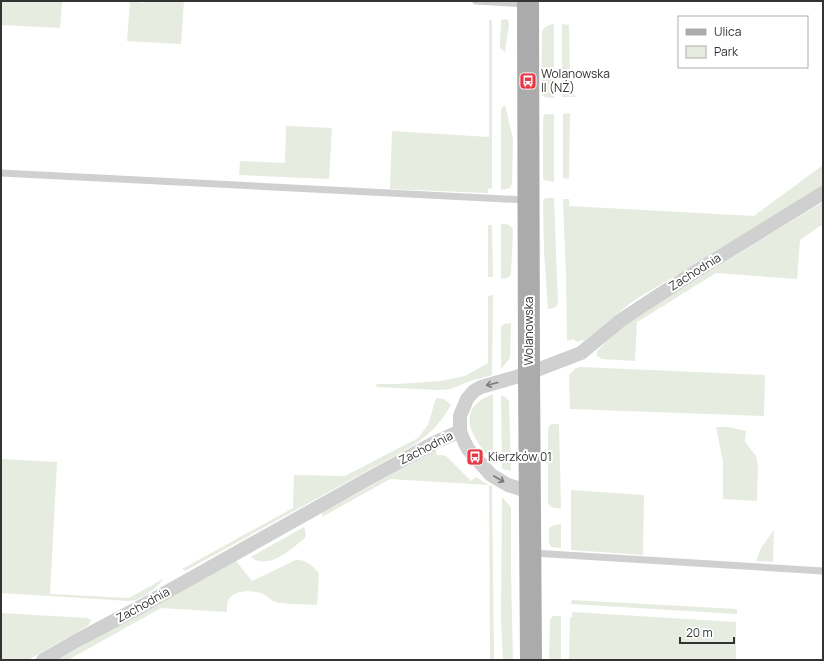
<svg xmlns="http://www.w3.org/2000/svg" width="824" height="661" font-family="Manrope,sans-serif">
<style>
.green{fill:#e6ecdf}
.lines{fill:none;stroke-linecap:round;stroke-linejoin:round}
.lane{stroke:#d0d0d0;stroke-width:7}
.street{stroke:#d0d0d0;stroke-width:14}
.primary{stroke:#ababab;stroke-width:22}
.oneway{stroke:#7a7a7a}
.labels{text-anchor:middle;stroke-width:4;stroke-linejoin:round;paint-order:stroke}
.poi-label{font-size:12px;fill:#333;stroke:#fff;text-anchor:start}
.street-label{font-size:12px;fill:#333;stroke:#fff}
</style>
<rect width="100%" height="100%" fill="#fff"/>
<g class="green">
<path d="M 1,1 L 62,1 L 60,28 L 1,25 Z"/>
<path d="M 130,1 L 136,1 L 141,3 L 148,1 L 184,1 L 181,44 L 127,41 Z"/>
<path d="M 505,19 L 508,20 L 509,24 L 505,52 L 500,48 L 501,20 Z"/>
<path d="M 489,20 L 492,20 L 492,188 L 488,189 L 488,193 L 390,189 L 392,131 L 489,137 Z"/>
<path d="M 554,24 L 554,98 L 544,97 L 541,93 L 542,32 C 544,26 549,25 554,24 Z"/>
<path d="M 562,24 L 569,25 L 570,91 L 576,97 L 562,97 Z"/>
<path d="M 505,105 L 513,139 L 512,182 C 512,189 506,189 501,190 L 501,109 Z"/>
<path d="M 570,113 L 569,179 L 563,178 L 563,114 Z"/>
<path d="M 546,114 L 554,114 L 554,182 L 545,180 L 543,178 L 543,118 L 544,115 Z"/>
<path d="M 286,126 L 332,128 L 329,179 L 239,175 L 240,161 L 285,163 Z"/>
<path d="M 823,165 L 823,187 L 633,301 L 585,340 L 576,342 L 574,339 L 567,341 L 566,277 L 563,199 L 569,199 L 569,206 L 754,216 Z"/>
<path d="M 547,198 L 554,198 L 558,303 C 557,308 553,308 548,309 L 544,250 L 543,202 L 544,199 Z"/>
<path d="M 823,202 L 823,226 L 820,226 L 800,240 L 797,279 L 716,273 L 639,321 L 637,321 L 635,361 L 602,359 L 597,356 L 597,351 L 618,330 L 636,317 Z"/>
<path d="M 501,224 C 507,224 510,224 513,230 L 511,273 L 510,276 L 505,279 L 501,278 Z"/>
<path d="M 488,225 L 492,225 L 493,277 L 488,277 Z"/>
<path d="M 493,295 L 492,375 L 470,381 L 451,389 L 438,390 L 377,387 L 376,384 L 398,384 L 440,381 L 465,376 L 488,363 L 488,296 Z"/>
<path d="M 511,323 L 510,358 L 501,369 L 501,327 L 504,324 Z"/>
<path d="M 581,367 L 765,375 L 764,416 L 570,409 L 569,375 L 576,368 Z"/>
<path d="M 493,394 L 493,462 C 479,445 455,418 481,400 C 485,397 489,396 493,394 Z"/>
<path d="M 501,395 L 505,397 L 509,401 L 511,471 L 502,469 Z"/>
<path d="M 436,398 L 444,399 L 451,405 C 440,423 432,432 414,445 L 185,571 L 182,569 L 293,508 L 294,475 L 345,476 L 418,438 L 428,425 Z"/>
<path d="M 552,424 L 559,424 L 561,508 C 555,509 550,508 548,502 L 548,429 L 549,426 Z"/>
<path d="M 716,427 L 729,427 L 746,431 L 745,442 L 756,456 L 758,466 L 757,501 L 723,499 L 723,462 Z"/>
<path d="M 436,450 L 437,455 L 442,455 L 446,456 L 471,481 L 476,477 L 485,483 L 492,486 L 494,660 L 490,660 L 489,485 L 390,479 L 322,517 L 322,513 Z"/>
<path d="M 1,459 L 57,462 L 50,594 L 129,598 L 163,579 C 160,586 143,597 136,600 C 135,600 129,601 129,601 L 1,593 Z"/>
<path d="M 571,490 L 644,495 L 643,555 L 571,550 Z"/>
<path d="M 502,497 L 511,507 L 511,573 L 513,660 L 503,660 L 501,618 Z"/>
<path d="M 561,524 L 561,548 L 551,547 L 549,543 L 549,528 L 554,525 Z"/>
<path d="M 304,527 L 306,534 L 305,538 C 291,549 269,571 251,557 Z"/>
<path d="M 774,530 L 773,562 L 756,561 L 761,548 Z"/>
<path d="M 296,560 C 306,559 313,566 319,573 L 317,605 C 305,604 289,605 276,602 C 271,601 268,596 263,594 C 254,590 234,589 228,600 C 227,603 227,608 227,612 L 161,608 L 68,660 L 57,660 L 236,561 L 252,581 Z"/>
<path d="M 572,600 L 737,609 L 737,614 L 571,604 Z"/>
<path d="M 572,612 L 736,622 L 736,660 L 569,660 L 570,617 L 572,617 Z"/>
<path d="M 1,613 L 87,618 L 91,620 L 89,625 L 28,660 L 1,660 Z"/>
<path d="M 553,616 L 561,616 L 561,660 L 549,660 L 550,621 L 551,618 Z"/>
</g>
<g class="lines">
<g class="lane">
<path d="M 476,1 L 526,4"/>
<path d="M 1,173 L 526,200"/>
<path d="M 533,553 L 823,571"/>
</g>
<g class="street">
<path d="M 530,492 L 508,485 L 491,475 L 468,449 L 464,441 L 460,431 L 460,416 L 467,399 L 474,391 L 481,387 L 502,381 L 529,373 L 581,353 L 621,320 L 656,297 L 687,277 L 823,193"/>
<path d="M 43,660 L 76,641 L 140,607 L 368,479 L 434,443 L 460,431"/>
</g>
<path class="primary" d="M 528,1 L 529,373 L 531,660"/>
</g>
<defs><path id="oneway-shaft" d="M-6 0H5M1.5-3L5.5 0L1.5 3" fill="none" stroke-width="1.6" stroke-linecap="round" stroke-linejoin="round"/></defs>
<g class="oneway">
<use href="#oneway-shaft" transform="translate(492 384) rotate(166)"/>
<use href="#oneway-shaft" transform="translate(499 479) rotate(30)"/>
</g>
<defs>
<g id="bus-square" transform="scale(0.9)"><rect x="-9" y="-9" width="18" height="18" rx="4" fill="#e63946" stroke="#fff"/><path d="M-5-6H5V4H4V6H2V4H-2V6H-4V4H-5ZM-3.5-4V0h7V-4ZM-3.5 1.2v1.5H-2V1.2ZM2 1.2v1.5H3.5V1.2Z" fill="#fff"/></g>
</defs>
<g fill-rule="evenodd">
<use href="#bus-square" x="528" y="81"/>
<use href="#bus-square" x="475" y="457"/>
</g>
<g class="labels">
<g class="poi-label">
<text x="541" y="78">Wolanowska<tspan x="541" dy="14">II (NŻ)</tspan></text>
<text x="488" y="461">Kierzków 01</text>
</g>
<g class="street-label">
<text transform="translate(695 272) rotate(-32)" y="4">Zachodnia</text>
<text transform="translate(529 331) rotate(-90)" y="4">Wolanowska</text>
<text transform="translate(426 448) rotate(-27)" y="4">Zachodnia</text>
<text transform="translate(143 605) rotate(-29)" y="4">Zachodnia</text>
</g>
</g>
<rect width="824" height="661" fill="none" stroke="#333333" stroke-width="4"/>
<rect x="678" y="16" width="130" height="52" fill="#ffffff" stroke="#adadad"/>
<rect x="686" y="29" width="20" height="6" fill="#ababab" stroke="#adadad"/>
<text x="714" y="36" font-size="12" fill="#333333">Ulica</text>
<rect x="686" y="46" width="20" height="12" fill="#e6ecdf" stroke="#adadad"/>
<text x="714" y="56" font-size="12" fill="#333333">Park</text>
<path d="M680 637v6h54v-6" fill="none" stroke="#333333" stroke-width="2"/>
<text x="686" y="637" font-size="12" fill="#333333" stroke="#ffffff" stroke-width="3" paint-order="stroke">20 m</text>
</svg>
